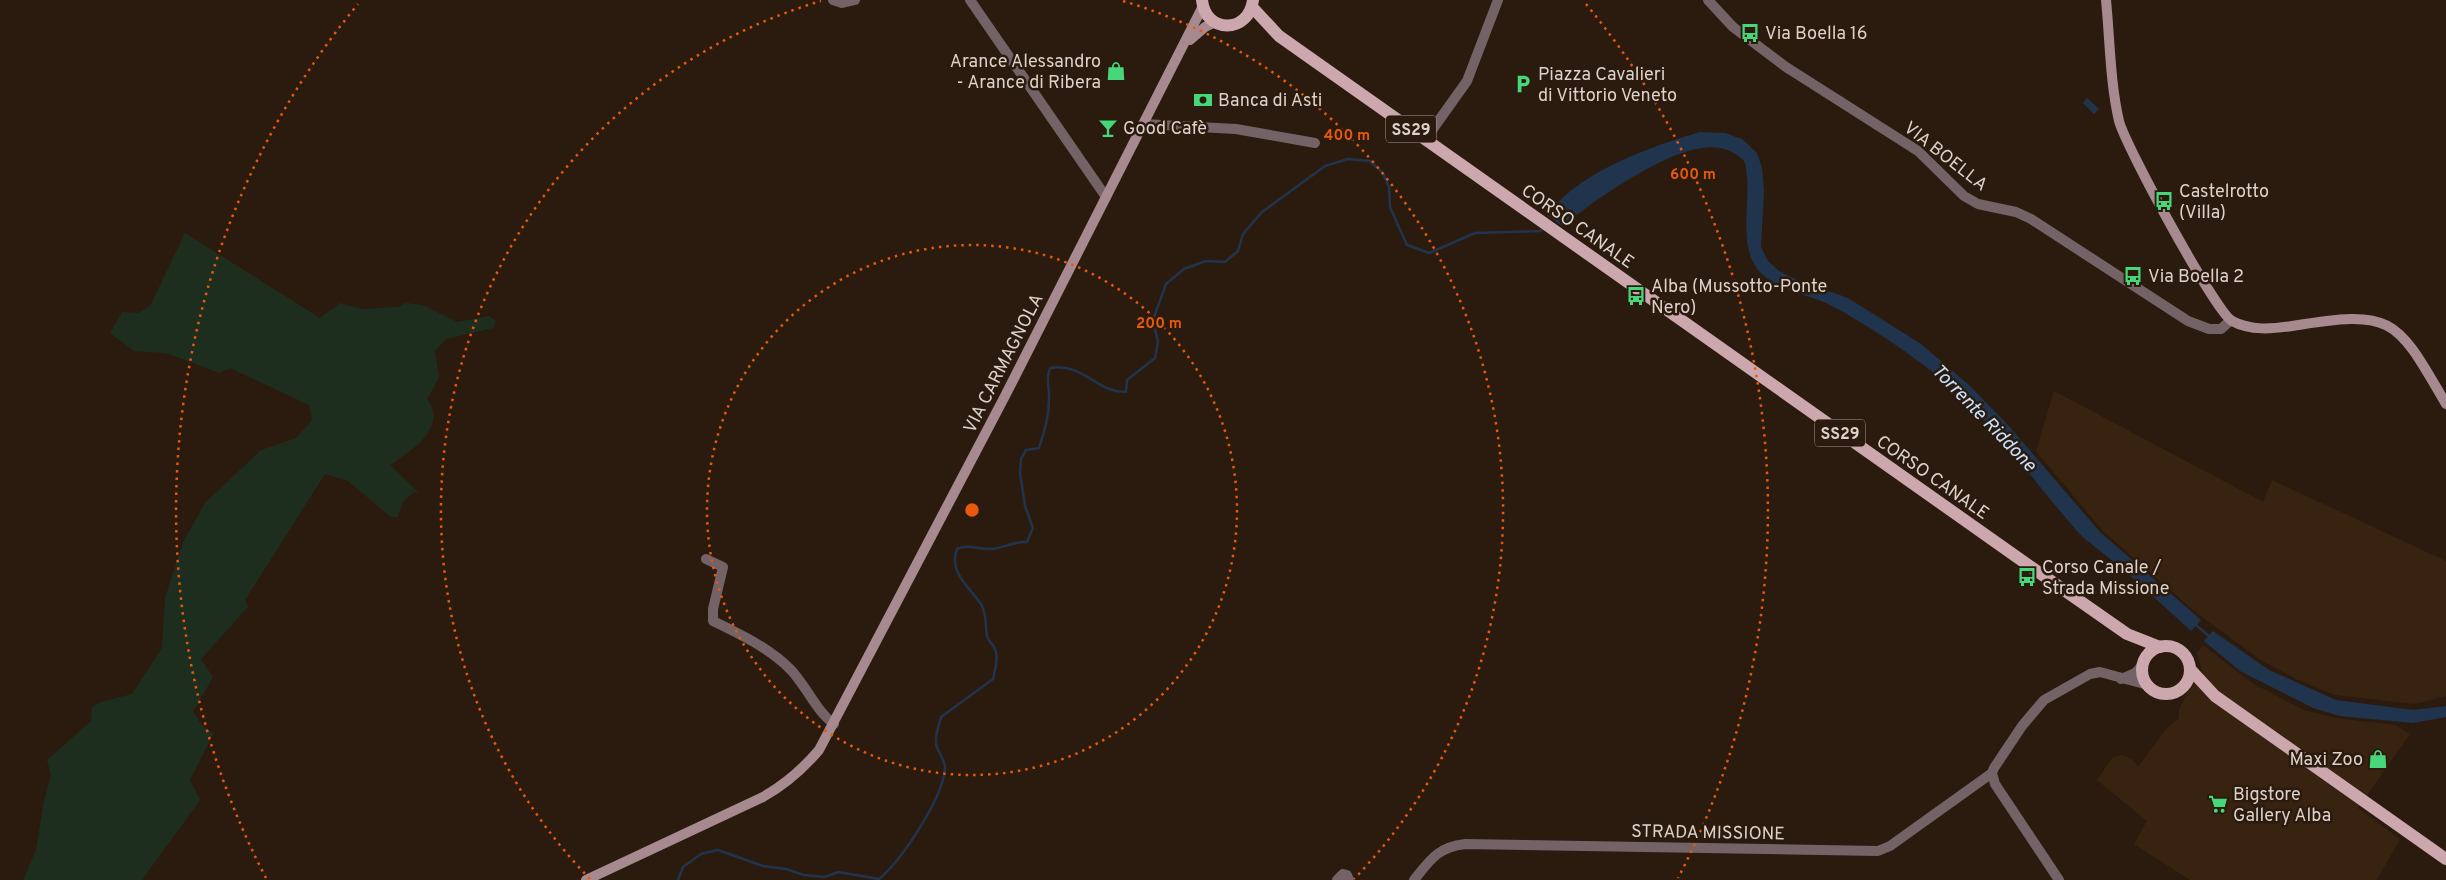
<svg xmlns="http://www.w3.org/2000/svg" width="2446" height="880" font-family="Overpass,sans-serif">
<style>
.built{fill:#382311}
.green{fill:#1d2e1f}
.water{fill:#20354d}
.lines{fill:none;stroke-linecap:round;stroke-linejoin:round}
.stream{stroke:#20354d;stroke-width:2.5}
.street{stroke:#746366;stroke-width:10}
.secondary{stroke:#a68a8f;stroke-width:10}
.primary{stroke:#cca8ae;stroke-width:12}
.ring{fill:none;stroke:#e8590c;stroke-width:2.5;stroke-dasharray:2.5 5}
.labels{text-anchor:middle;stroke-width:5;stroke-linejoin:round;paint-order:stroke}
.shield{fill:#2b1b0e;stroke:#a89b92;stroke-width:1}
.shield-label{font-size:16px;font-weight:bold;fill:#ddd2ca}
.poi-label{font-size:18px;fill:#ddd2ca;stroke:#2b1b0e;text-anchor:start}
.street-label{font-size:18px;fill:#ddd2ca;stroke:#2b1b0e}
.water-label{font-size:19px;font-style:italic;fill:#c8e2ff;stroke:#2b1b0e}
.centre{fill:#e8590c;stroke:#2b1b0e;stroke-width:2.5}
.ring-label{font-size:15px;text-anchor:middle;font-weight:bold;fill:#e8590c;stroke:#2b1b0e;stroke-width:5;stroke-linejoin:round;paint-order:stroke}
</style>
<rect width="100%" height="100%" fill="#2b1b0e"/>
<g class="built">
<path d="M 2054,391 L 2263,502 L 2272,480 L 2446,561 L 2446,696 L 2415,704 L 2335,695 L 2298,680 L 2261,660 L 2194,611 L 2102,530 L 2036,451 Z"/>
<path d="M 2203,645 L 2252,683 L 2304,710 L 2336,718 L 2395,725 L 2410,734 L 2358,808 L 2400,839 L 2377,880 L 2190,880 L 2134,844 L 2147,821 L 2097,780 L 2112,758 L 2122,755 L 2133,760 L 2138,767 L 2166,729 L 2179,718 L 2179,710 L 2187,693 L 2203,674 L 2197,653 Z"/>
</g>
<path class="green" d="M 185,233 L 320,318 L 340,303 L 362,309 L 399,307 L 406,303 L 423,305 L 457,322 L 489,316 L 496,321 L 493,328 L 446,339 L 435,351 L 439,378 L 427,399 C 448,428 412,450 390,465 L 418,492 C 403,496 402,503 398,517 L 391,517 L 348,481 L 325,474 L 245,600 L 248,607 L 201,659 L 213,677 L 193,712 L 201,724 L 213,734 L 190,780 L 200,800 L 142,880 L 23,880 L 36,850 L 44,801 L 51,776 L 47,760 L 91,721 L 92,707 L 101,702 L 132,694 L 162,648 L 165,598 L 183,542 L 205,503 L 261,450 L 296,438 L 312,420 L 309,405 L 230,368 L 219,373 L 166,353 L 134,351 L 110,333 L 122,312 L 138,313 L 150,306 Z"/>
<g class="water">
<path d="M 2087,98 L 2099,109 L 2094,114 L 2083,103 Z"/>
<path d="M 1700,132 L 1725,133 L 1742,139 L 1757,153 L 1762,168 L 1764,191 L 1761,247 L 1768,261 L 1779,271 L 1797,280 L 1848,298 L 1921,344 L 1969,385 L 2007,424 L 2100,532 L 2201,620 L 2191,631 C 2167,609 2143,587 2118,565 C 2105,554 2089,544 2077,531 C 2030,477 1989,417 1933,372 C 1900,347 1865,323 1828,304 C 1806,294 1781,291 1763,275 C 1737,252 1750,208 1747,177 C 1746,171 1747,164 1743,160 C 1740,155 1730,151 1724,149 C 1681,136 1595,201 1562,226 L 1547,215 C 1580,171 1650,147 1700,132 Z"/>
<path d="M 2213,631 L 2269,670 L 2336,700 L 2413,710 L 2446,706 L 2446,717 L 2413,723 L 2340,716 L 2313,708 L 2240,671 L 2204,641 Z"/>
</g>
<g class="lines">
<g class="stream">
<path d="M 2195,624 L 2210,637"/>
<path d="M 678,880 L 683,867 L 701,854 L 718,850 L 763,866 L 786,869 L 804,875 L 825,877 L 838,872 L 879,879 C 902,860 943,798 945,768 C 945,759 937,752 936,743 C 935,736 939,724 941,717 L 993,679 C 995,670 999,657 995,649 C 993,644 988,641 987,636 C 985,625 987,617 982,606 C 971,587 948,574 957,549 C 968,544 977,549 988,549 C 1002,550 1011,541 1027,542 L 1033,528 L 1025,506 L 1020,473 L 1021,459 L 1026,450 L 1039,448 C 1044,432 1049,417 1049,400 C 1050,385 1045,384 1050,368 C 1083,362 1097,393 1126,392 L 1127,380 L 1155,358 L 1158,342 L 1153,320 L 1166,284 L 1184,269 L 1206,261 L 1225,262 L 1238,251 L 1243,234 L 1262,212 L 1325,166 L 1348,159 L 1370,161 L 1383,173 L 1389,187 L 1390,207 L 1407,245 L 1429,253 L 1475,233 L 1540,231 L 1544,228"/>
</g>
<g class="street">
<path d="M 833,0 L 842,3 L 855,0"/>
<path d="M 970,0 L 1106,197"/>
<path d="M 1708,0 L 1733,27 L 1786,67 L 1918,151 L 1964,196 L 1978,204 L 2016,212 L 2031,219 L 2188,321 L 2209,329 L 2221,329 L 2231,320"/>
<path d="M 1143,124 L 1236,129 L 1315,143"/>
<path d="M 1425,140 L 1467,81 L 1498,0"/>
<path d="M 706,559 L 723,567 L 713,609 L 713,621 C 740,634 771,649 791,670 C 807,687 816,711 834,724"/>
<path d="M 2121,679 L 2135,673 L 2143,665"/>
<path d="M 1337,880 L 1343,874 L 1347,875 L 1349,880"/>
<path d="M 1414,880 C 1430,860 1438,847 1465,844 L 1878,851 L 1890,846 L 1992,773"/>
<path d="M 2059,880 L 1995,784 L 1992,773 L 1994,768 L 2022,726 L 2044,700 L 2090,674 L 2100,672 L 2148,685"/>
</g>
<g class="secondary">
<path d="M 2106,0 C 2110,40 2110,82 2119,121 C 2125,145 2215,311 2232,321 C 2251,331 2272,329 2292,326 C 2394,309 2396,318 2446,404"/>
<path d="M 1190,40 L 1205,27 L 1215,22"/>
<path d="M 586,880 L 763,797 C 786,784 802,770 819,750 L 1005,396 L 1203,6"/>
</g>
<g class="primary">
<path d="M 1202,0 C 1205,34 1249,34 1253,0"/>
<path d="M 1252,7 L 1279,36 L 2031,567 L 2127,634 L 2160,647"/>
<circle cx="2166" cy="670" r="24"/>
<path d="M 2190,669 L 2215,696 L 2446,859"/>
</g>
</g>
<g class="ring">
<circle cx="972" cy="510" r="265"/>
<path d="M590 879A531 531 0 0 1 821 1M1123 1A531 531 0 0 1 1354 879"/>
<path d="M266 878A796 796 0 0 1 358 4M1586 4A796 796 0 0 1 1678 878"/>
</g>
<defs>
<g id="bus-bare" transform="scale(1.5)"><path d="M-5-6H5V4H4V6H2V4H-2V6H-4V4H-5ZM-3.5-4V0h7V-4ZM-3.5 1.2v1.5H-2V1.2ZM2 1.2v1.5H3.5V1.2Z" fill="#45d77a" stroke="#2b1b0e" stroke-width="2.5" paint-order="stroke"/></g>
<g id="shop-bare" transform="scale(1.5)"><path d="M-5-2.5h2.3a2.7 3.5 0 0 1 5.4 0H5L5.5 6h-11ZM-1.5-2.5h3a1.5 2.3 0 0 0-3 0Z" fill="#45d77a" stroke="#2b1b0e" stroke-width="2.5" paint-order="stroke"/></g>
<g id="parking-bare" transform="scale(1.5)"><path d="M-3.5-5.5H1a3.5 3.5 0 0 1 0 7H-1V5.5H-3.5ZM-1-3.4V-.6H.8a1.4 1.4 0 0 0 0-2.8Z" fill="#45d77a" stroke="#2b1b0e" stroke-width="2.5" paint-order="stroke"/></g>
<g id="bank-bare" transform="scale(1.5)"><path d="M-6-4H6V4H-6ZM0-2.3a2.3 2.3 0 1 0 0 4.6a2.3 2.3 0 1 0 0-4.6Z" fill="#45d77a" stroke="#2b1b0e" stroke-width="2.5" paint-order="stroke"/></g>
<g id="bar-bare" transform="scale(1.5)"><path d="M-6-5H6L.8 .8V4.5H3.5V6h-7V4.5H-.8V.8Z" fill="#45d77a" stroke="#2b1b0e" stroke-width="2.5" paint-order="stroke"/></g>
<g id="supermarket-bare" transform="scale(1.5)"><path d="M-6-5.5h2.5l.6 2H6L4.5 2H-2.5L-4.4-4H-6ZM-1.5 3.2a1.3 1.3 0 1 0 .1 0ZM3 3.2a1.3 1.3 0 1 0 .1 0Z" fill="#45d77a" stroke="#2b1b0e" stroke-width="2.5" paint-order="stroke"/></g>
</defs>
<g fill-rule="evenodd">
<use href="#bus-bare" x="1750" y="33"/>
<use href="#shop-bare" x="1116" y="71"/>
<use href="#parking-bare" x="1523" y="84"/>
<use href="#bank-bare" x="1203" y="100"/>
<use href="#bar-bare" x="1108" y="128"/>
<use href="#bus-bare" x="2164" y="201"/>
<use href="#bus-bare" x="2133" y="276"/>
<use href="#bus-bare" x="1636" y="296"/>
<use href="#bus-bare" x="2027" y="577"/>
<use href="#shop-bare" x="2378" y="759"/>
<use href="#supermarket-bare" x="2218" y="804"/>
</g>
<g class="labels">
<g class="shield">
<rect x="1386" y="115.5" width="50" height="27" rx="4"/>
<rect x="1815" y="419.5" width="50" height="27" rx="4"/>
</g>
<g class="shield-label">
<text x="1411" y="135">SS29</text>
<text x="1840" y="439">SS29</text>
</g>
<g class="poi-label">
<text x="1765" y="39">Via Boella 16</text>
<text x="1101" y="67" text-anchor="end">Arance Alessandro<tspan x="1101" dy="21">- Arance di Ribera</tspan></text>
<text x="1538" y="80">Piazza Cavalieri<tspan x="1538" dy="21">di Vittorio Veneto</tspan></text>
<text x="1218" y="106">Banca di Asti</text>
<text x="1123" y="134">Good Cafè</text>
<text x="2179" y="197">Castelrotto<tspan x="2179" dy="21">(Villa)</tspan></text>
<text x="2148" y="282">Via Boella 2</text>
<text x="1651" y="292">Alba (Mussotto-Ponte<tspan x="1651" dy="21">Nero)</tspan></text>
<text x="2042" y="573">Corso Canale /<tspan x="2042" dy="21">Strada Missione</tspan></text>
<text x="2363" y="765" text-anchor="end">Maxi Zoo</text>
<text x="2233" y="800">Bigstore<tspan x="2233" dy="21">Gallery Alba</tspan></text>
</g>
<g class="street-label">
<text transform="translate(1946 156) rotate(38)" y="6">VIA BOELLA</text>
<text transform="translate(1578 226) rotate(35)" y="6">CORSO CANALE</text>
<text transform="translate(1003 363) rotate(-63)" y="6">VIA CARMAGNOLA</text>
<text transform="translate(1933 477) rotate(35)" y="6">CORSO CANALE</text>
<text transform="translate(1708 832) rotate(1)" y="6">STRADA MISSIONE</text>
</g>
<g class="water-label">
<text transform="translate(1985 417) rotate(46)" y="7">Torrente Riddone</text>
</g>
</g>
<circle cx="972" cy="510" r="8" class="centre"/>
<g class="ring-label">
<text x="1347" y="140">400 m</text>
<text x="1693" y="179">600 m</text>
<text x="1159" y="328">200 m</text>
</g>
</svg>
